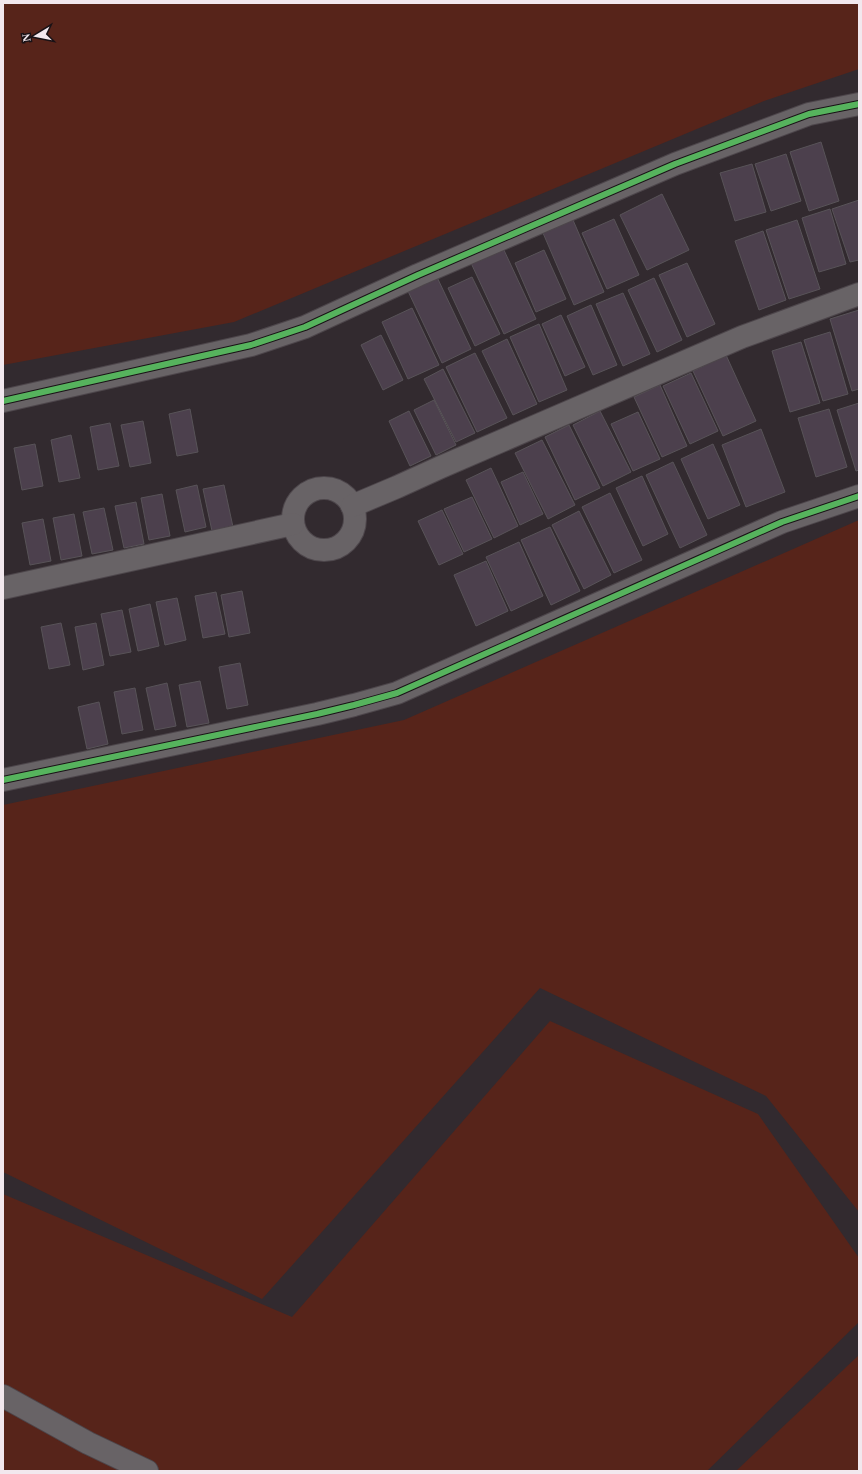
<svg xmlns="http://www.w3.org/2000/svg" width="862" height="1474" font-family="Georgia,serif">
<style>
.green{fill:#57241a}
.building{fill:#4c404d;stroke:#585358}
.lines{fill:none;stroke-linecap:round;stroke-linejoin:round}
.minor-casing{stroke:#4d464b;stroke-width:24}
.minor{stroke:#686366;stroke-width:22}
.cycleway-casing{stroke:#191216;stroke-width:8}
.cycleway{stroke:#56b35d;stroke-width:6}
</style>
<rect width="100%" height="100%" fill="#322a2f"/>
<g class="green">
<path d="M 3,3 L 859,3 L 859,69 L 764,101 L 234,322 L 3,365 Z"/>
<path d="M 859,520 L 859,1212 L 766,1096 L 540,988 L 262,1299 L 3,1172 L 3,805 L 404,720 Z"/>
<path d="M 550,1021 L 758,1114 L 859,1258 L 859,1322 L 707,1471 L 3,1471 L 3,1194 L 292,1317 Z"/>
<path d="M 859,1355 L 859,1471 L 736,1471 Z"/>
</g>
<g class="building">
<path d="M 821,142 L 839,201 L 809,211 L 790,152 Z"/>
<path d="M 786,154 L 801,201 L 771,211 L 755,164 Z"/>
<path d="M 752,164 L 766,212 L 735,221 L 720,173 Z"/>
<path d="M 662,194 L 689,250 L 647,270 L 620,215 Z"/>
<path d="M 859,200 L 859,260 L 850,262 L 832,209 Z"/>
<path d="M 830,209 L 846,264 L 819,272 L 802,218 Z"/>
<path d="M 614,219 L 639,275 L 607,289 L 582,233 Z"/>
<path d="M 573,220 L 604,292 L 574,305 L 543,233 Z"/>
<path d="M 797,220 L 820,289 L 789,299 L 766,230 Z"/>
<path d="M 763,231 L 786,300 L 759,310 L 735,241 Z"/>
<path d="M 503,248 L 536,319 L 504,334 L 471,263 Z"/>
<path d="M 544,250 L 566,299 L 536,312 L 515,263 Z"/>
<path d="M 687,263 L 715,324 L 687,337 L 659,275 Z"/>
<path d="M 436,275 L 471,349 L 442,363 L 407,289 Z"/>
<path d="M 472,277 L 500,334 L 475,346 L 448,288 Z"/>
<path d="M 654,278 L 682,340 L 657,352 L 628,290 Z"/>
<path d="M 623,293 L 650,354 L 623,366 L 596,304 Z"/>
<path d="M 591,305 L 617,365 L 593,375 L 567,316 Z"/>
<path d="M 412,308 L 439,365 L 408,379 L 382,322 Z"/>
<path d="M 859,310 L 859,389 L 852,391 L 830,319 Z"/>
<path d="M 561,315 L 585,367 L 565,376 L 542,324 Z"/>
<path d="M 539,324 L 567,390 L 539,402 L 510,337 Z"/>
<path d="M 830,332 L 848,394 L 823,401 L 804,340 Z"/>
<path d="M 381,335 L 403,380 L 383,390 L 361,345 Z"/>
<path d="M 507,339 L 537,404 L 513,415 L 482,351 Z"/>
<path d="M 801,342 L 820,403 L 790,412 L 772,351 Z"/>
<path d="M 475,353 L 507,418 L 477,432 L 446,367 Z"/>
<path d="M 726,355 L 756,421 L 723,436 L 693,371 Z"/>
<path d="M 443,369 L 475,433 L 456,442 L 424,379 Z"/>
<path d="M 691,373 L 718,431 L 690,444 L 663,386 Z"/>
<path d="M 660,385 L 687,446 L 662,457 L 634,397 Z"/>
<path d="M 434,400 L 456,445 L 436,455 L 414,410 Z"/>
<path d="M 859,403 L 859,470 L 856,471 L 837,410 Z"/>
<path d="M 190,409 L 198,452 L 177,456 L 169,414 Z"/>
<path d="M 829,409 L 847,467 L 816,477 L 798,418 Z"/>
<path d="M 409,411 L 431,456 L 410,466 L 389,421 Z"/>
<path d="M 600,411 L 631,472 L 603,486 L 573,425 Z"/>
<path d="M 638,412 L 660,459 L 633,471 L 611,424 Z"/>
<path d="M 143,421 L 151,463 L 130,467 L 121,425 Z"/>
<path d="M 110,423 L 119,466 L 98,470 L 90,427 Z"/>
<path d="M 569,425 L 600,488 L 575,500 L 545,437 Z"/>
<path d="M 761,429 L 785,492 L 746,507 L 722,445 Z"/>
<path d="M 71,435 L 80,478 L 59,482 L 51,440 Z"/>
<path d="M 542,440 L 575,505 L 548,519 L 515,453 Z"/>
<path d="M 35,444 L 43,486 L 22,490 L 14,448 Z"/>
<path d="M 713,444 L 740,505 L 708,519 L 681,459 Z"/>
<path d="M 673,462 L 707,535 L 680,548 L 646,475 Z"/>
<path d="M 491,468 L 518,526 L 494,538 L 466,480 Z"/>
<path d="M 523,472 L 543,514 L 520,525 L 501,482 Z"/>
<path d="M 642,476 L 668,534 L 643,546 L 616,488 Z"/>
<path d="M 197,485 L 206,527 L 185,532 L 176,490 Z"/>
<path d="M 224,485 L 233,527 L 212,531 L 203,489 Z"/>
<path d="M 610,493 L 642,560 L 614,573 L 582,507 Z"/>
<path d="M 162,494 L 170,536 L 149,540 L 141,498 Z"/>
<path d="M 472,497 L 492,539 L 464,552 L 444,509 Z"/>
<path d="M 136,502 L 144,544 L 124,548 L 115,506 Z"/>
<path d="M 104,508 L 113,550 L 92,554 L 83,512 Z"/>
<path d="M 442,510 L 463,554 L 439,565 L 418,521 Z"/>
<path d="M 579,511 L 611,575 L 584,589 L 552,525 Z"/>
<path d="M 74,514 L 82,556 L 61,560 L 53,518 Z"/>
<path d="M 43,519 L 51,561 L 30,565 L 22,523 Z"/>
<path d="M 550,527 L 580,591 L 551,605 L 521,540 Z"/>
<path d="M 519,542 L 543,596 L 511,611 L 486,557 Z"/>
<path d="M 486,561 L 508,611 L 476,626 L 454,575 Z"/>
<path d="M 242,591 L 250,633 L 229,637 L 221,595 Z"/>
<path d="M 216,592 L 225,634 L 203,638 L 195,596 Z"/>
<path d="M 177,598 L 186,640 L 165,645 L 156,602 Z"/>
<path d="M 150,604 L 159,646 L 138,651 L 129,609 Z"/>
<path d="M 122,610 L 131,652 L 110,656 L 101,614 Z"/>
<path d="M 61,623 L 70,665 L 49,669 L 41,627 Z"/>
<path d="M 96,623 L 104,665 L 83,670 L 75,627 Z"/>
<path d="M 240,663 L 248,705 L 227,709 L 219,667 Z"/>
<path d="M 200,681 L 209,723 L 187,727 L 179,685 Z"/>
<path d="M 167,683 L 176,726 L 155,730 L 146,688 Z"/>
<path d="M 135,688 L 143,730 L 122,734 L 114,692 Z"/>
<path d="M 99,702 L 108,744 L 87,749 L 78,707 Z"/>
</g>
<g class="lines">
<g class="minor-casing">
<g id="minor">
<path d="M 3,401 L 251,345 L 305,327 L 418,275 L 675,164 L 809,114 L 859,104"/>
<circle cx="324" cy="519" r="31"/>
<path d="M 352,506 L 397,487 L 441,467 L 742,337 L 859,294"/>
<path d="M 3,588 L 293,524"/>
<path d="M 3,780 L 317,714 L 354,705 L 397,693 L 782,522 L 859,496"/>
<path d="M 3,1396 L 88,1443 L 147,1471"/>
</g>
</g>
<use href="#minor" class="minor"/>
<g class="cycleway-casing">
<g id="cycleway">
<path d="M 3,401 L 251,345 L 305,327 L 418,275 L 675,164 L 809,114 L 859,104"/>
<path d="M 3,780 L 317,714 L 354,705 L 397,693 L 782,522 L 859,496"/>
</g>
</g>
<use href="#cycleway" class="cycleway"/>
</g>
<rect width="862" height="1474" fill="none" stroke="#f2e8ee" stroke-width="8"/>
<g transform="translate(36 36) rotate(260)" stroke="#191216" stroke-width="3" paint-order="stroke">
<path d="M0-3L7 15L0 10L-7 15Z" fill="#f2e8ee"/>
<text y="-6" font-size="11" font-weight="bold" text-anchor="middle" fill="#f2e8ee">N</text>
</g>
</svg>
